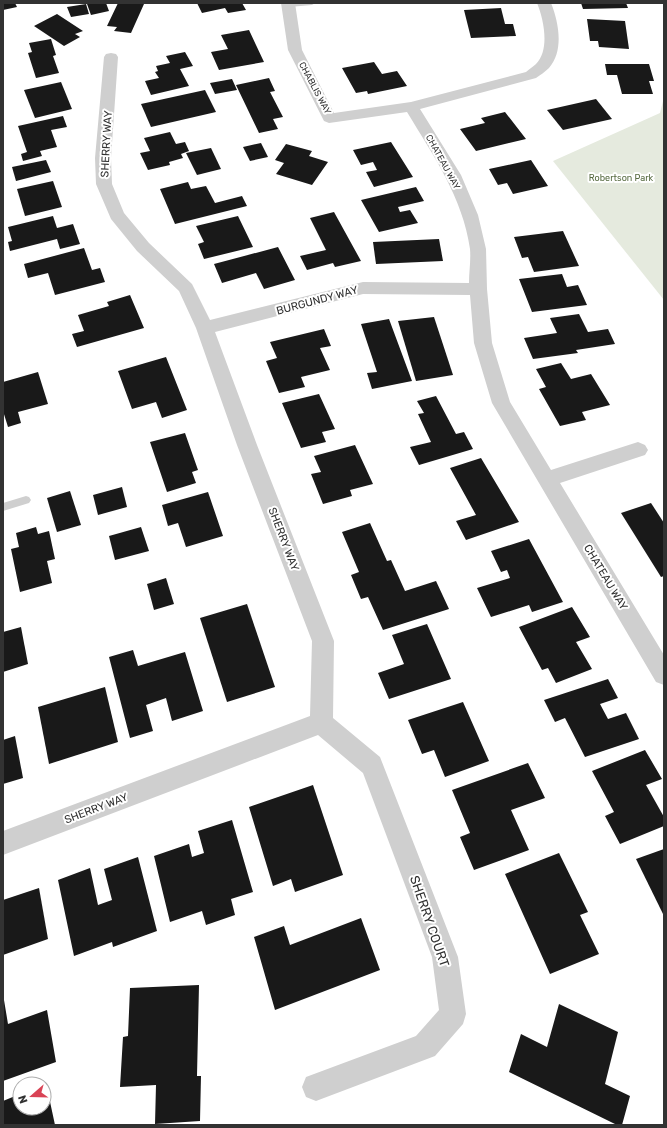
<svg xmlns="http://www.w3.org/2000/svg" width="667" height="1128" font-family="Rubik,sans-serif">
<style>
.green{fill:#e5eade}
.building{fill:#191919}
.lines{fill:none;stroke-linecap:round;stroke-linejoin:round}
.service{fill:#cfcfcf;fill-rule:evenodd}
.minor{fill:#cfcfcf;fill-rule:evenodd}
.labels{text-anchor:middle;stroke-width:4;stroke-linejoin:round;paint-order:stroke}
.far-street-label{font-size:9px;fill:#323232;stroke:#fff}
.far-park-label{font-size:9px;fill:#576b41;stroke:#fff}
.street-label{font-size:11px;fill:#323232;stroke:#fff}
.near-street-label{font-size:13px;fill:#323232;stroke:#fff}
</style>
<rect width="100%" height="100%" fill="#fff"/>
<path class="green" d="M 664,97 L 664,300 L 553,161 L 660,113 Z"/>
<g class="building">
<path d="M 3,3 L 15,3 L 17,7 L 3,10 Z"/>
<path d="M 92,3 L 106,3 L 109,11 L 91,15 L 87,4 Z"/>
<path d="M 118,3 L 144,4 L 131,33 L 114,31 L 117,27 L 107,26 Z"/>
<path d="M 197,3 L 242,3 L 246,10 L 228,13 L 225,8 L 202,13 Z"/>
<path d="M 581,3 L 626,3 L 628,8 L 583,9 Z"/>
<path d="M 86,4 L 89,14 L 71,17 L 67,7 Z"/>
<path d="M 501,8 L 505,24 L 513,24 L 516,36 L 471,38 L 464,10 Z"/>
<path d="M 57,14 L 83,31 L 75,34 L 80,37 L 64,46 L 34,26 Z"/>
<path d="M 587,19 L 625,21 L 629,49 L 599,47 L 598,41 L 590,41 Z"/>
<path d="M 249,30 L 264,62 L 219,70 L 211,52 L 228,49 L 221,35 Z"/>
<path d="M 51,39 L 56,55 L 53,56 L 59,73 L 36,78 L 28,53 L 32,52 L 29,43 Z"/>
<path d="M 185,52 L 193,66 L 180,69 L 189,86 L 151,95 L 145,81 L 159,78 L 155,72 L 158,71 L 156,66 L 170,63 L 166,56 Z"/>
<path d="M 374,62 L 382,74 L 397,71 L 407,86 L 368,94 L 367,91 L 356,93 L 342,68 Z"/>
<path d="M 605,64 L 649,64 L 654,81 L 649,81 L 653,94 L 622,94 L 617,75 L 607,75 Z"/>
<path d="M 269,78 L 275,91 L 270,92 L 283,117 L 273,119 L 278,129 L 259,133 L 236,85 Z"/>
<path d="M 232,79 L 237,90 L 215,94 L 210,83 Z"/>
<path d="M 61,82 L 72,109 L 35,118 L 24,90 Z"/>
<path d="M 205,90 L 216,112 L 151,127 L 141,104 Z"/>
<path d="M 596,99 L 612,119 L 563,130 L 547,110 Z"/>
<path d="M 505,112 L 526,139 L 476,151 L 460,129 L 485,123 L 481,118 Z"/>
<path d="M 63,116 L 67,127 L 51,130 L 57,147 L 40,151 L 42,156 L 23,161 L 21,154 L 27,152 L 18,126 Z"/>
<path d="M 170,132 L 176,144 L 185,142 L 189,151 L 181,154 L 183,158 L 169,162 L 170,165 L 148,170 L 140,153 L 150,151 L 144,138 Z"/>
<path d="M 391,142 L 413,177 L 374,187 L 366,172 L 377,170 L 373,162 L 361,165 L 353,150 Z"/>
<path d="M 261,143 L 268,157 L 250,161 L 243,147 Z"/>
<path d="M 286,144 L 312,151 L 309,156 L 328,162 L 312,185 L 276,174 L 284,163 L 275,160 Z"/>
<path d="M 211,148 L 221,169 L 197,175 L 186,153 Z"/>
<path d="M 46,160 L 51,172 L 16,181 L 12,167 Z"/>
<path d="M 531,160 L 548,186 L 513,194 L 507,183 L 498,185 L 489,169 Z"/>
<path d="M 53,181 L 62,207 L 25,216 L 17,189 Z"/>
<path d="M 188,182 L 191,189 L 206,186 L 215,203 L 242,196 L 247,206 L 175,224 L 160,189 Z"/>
<path d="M 416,187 L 424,201 L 398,207 L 400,212 L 410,210 L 418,223 L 379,232 L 361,200 Z"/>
<path d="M 334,212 L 361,261 L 335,267 L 333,263 L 307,270 L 300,256 L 326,250 L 310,218 Z"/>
<path d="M 53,216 L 57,228 L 73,224 L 80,244 L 60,249 L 57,239 L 10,251 L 8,242 L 12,241 L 8,227 Z"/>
<path d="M 238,216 L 253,247 L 204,259 L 198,244 L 204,242 L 196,226 Z"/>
<path d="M 563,231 L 579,266 L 534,272 L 528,257 L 522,258 L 514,237 Z"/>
<path d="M 439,239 L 443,261 L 376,264 L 373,242 Z"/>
<path d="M 278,247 L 295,280 L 264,289 L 256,273 L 222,283 L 214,264 Z"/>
<path d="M 84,248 L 92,270 L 100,268 L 105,282 L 55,295 L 48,273 L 28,278 L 24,264 Z"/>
<path d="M 562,274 L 567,287 L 578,285 L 587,305 L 532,312 L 519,279 Z"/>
<path d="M 130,295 L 144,328 L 77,347 L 72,334 L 84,331 L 78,315 L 109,306 L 107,302 Z"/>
<path d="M 579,314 L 588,332 L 608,329 L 615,344 L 576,350 L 578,353 L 533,359 L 524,338 L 557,333 L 550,318 Z"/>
<path d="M 434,317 L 453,375 L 416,381 L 398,321 Z"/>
<path d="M 389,319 L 412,381 L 372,389 L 367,373 L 377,372 L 361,324 Z"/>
<path d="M 324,329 L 331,346 L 320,348 L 330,370 L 301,377 L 305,387 L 279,393 L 266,361 L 277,358 L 270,342 Z"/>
<path d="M 166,357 L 187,410 L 162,418 L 156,402 L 132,409 L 118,371 Z"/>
<path d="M 561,363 L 571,379 L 591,374 L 610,405 L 582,412 L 586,420 L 560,426 L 539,389 L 546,387 L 536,369 Z"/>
<path d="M 38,372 L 48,404 L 18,412 L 21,423 L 8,427 L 3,411 L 3,382 Z"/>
<path d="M 319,394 L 335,429 L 322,432 L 326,442 L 301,448 L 282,403 Z"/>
<path d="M 436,396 L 456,434 L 464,432 L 473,449 L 419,465 L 410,447 L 431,442 L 418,414 L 424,413 L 417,401 Z"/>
<path d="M 185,433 L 198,470 L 192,472 L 196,483 L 167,492 L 150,442 Z"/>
<path d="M 355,445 L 373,484 L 350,490 L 352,496 L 323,504 L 311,474 L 321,472 L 314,456 Z"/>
<path d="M 481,458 L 519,522 L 466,540 L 456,521 L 476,515 L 450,468 Z"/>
<path d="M 122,487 L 127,507 L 98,515 L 93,495 Z"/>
<path d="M 70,491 L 81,525 L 57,532 L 47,498 Z"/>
<path d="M 208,492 L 223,536 L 186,547 L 178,523 L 168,526 L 162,505 Z"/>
<path d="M 651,503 L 664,523 L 664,576 L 661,577 L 621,513 Z"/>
<path d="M 370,523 L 387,561 L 391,560 L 405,591 L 436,581 L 449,609 L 383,630 L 368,597 L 361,599 L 351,575 L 359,572 L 342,532 Z"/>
<path d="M 36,527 L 38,534 L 49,531 L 55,559 L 47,561 L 52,583 L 20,592 L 11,549 L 19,547 L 16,533 Z"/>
<path d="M 141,527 L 149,551 L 115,560 L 109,536 Z"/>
<path d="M 529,539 L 563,602 L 532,612 L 529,605 L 491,617 L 477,588 L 510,578 L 507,570 L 501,572 L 491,551 Z"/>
<path d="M 166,578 L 174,604 L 154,610 L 147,584 Z"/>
<path d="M 247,604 L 275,687 L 227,702 L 200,618 Z"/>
<path d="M 572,607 L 590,637 L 576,642 L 592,669 L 556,683 L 548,668 L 542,670 L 519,627 Z"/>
<path d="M 427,624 L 451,679 L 389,699 L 378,673 L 404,664 L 392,635 Z"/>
<path d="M 21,627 L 28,664 L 3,672 L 3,632 Z"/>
<path d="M 133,650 L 138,666 L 185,652 L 203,711 L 172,721 L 166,698 L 146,705 L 153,731 L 130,738 L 109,657 Z"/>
<path d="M 608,679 L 618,698 L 600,704 L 608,719 L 626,713 L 639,739 L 585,757 L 565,718 L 555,722 L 544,700 Z"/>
<path d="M 105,687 L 118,742 L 49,764 L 38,707 Z"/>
<path d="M 463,702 L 489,761 L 445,777 L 434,750 L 422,754 L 408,720 Z"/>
<path d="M 15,736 L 23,778 L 3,784 L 3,740 Z"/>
<path d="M 645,750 L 662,779 L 646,785 L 664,817 L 664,826 L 620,844 L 605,816 L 614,812 L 592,771 Z"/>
<path d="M 528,763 L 545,798 L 511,810 L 529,850 L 474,870 L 460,837 L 470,833 L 452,790 Z"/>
<path d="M 313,785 L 343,875 L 295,892 L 291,879 L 273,886 L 249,807 Z"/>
<path d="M 232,820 L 253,892 L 231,899 L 235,915 L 206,925 L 202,911 L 170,922 L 154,856 L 189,844 L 192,857 L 204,853 L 198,831 Z"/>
<path d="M 664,849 L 664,916 L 636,859 Z"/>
<path d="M 559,853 L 588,912 L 580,915 L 599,954 L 550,974 L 505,874 Z"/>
<path d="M 138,857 L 157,931 L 113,947 L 112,942 L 74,956 L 58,880 L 90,868 L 98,905 L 112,900 L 104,869 Z"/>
<path d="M 39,888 L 48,939 L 3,955 L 3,900 Z"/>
<path d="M 361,918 L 380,970 L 275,1010 L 254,937 L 284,926 L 290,945 Z"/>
<path d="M 199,985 L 197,1076 L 201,1076 L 200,1121 L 155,1124 L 156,1085 L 120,1087 L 123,1037 L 128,1036 L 130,988 Z"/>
<path d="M 3,994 L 8,1024 L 47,1010 L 56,1062 L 3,1081 Z"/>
<path d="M 559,1004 L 618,1032 L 605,1084 L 630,1096 L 622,1125 L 617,1125 L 509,1072 L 521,1034 L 547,1047 Z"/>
<path d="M 46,1083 L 55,1125 L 3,1125 L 3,1101 L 20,1094 L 20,1108 L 44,1108 L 44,1084 Z"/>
</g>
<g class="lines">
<g class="service">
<path d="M 315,3 L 312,5 L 289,7 L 286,5 L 290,3 Z"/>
<path d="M 26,496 L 29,497 L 31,500 L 29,503 L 3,511 L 3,503 Z"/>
</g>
<path class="minor" d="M 281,3 L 295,3 L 302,50 L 334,113 L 411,102 L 526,72 C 529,69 533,67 536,64 C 550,50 544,20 537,3 L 551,3 C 559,23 564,51 549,68 C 545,72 540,75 536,78 L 420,109 L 461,175 L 478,215 L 486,249 L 487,289 L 492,343 L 510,402 L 551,470 L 638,442 L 645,445 L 648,450 L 645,455 L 560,483 L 664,655 L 664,685 L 656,682 L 492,403 L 474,343 L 470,295 L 363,294 L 215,332 L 257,445 L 334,641 L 333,718 L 380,757 L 458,957 L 466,1014 L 463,1024 L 435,1056 L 316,1101 L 306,1097 L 302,1087 L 306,1077 L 416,1036 L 439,1010 L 432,957 L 363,773 L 318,735 L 3,855 L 3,831 L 310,716 L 312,641 L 237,445 L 196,328 L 179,291 L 137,251 L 111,219 L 96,184 L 95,158 L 104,57 L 106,54 L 111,53 L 116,54 L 118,57 L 111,158 L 112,184 L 124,213 L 149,243 L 192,284 L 210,320 L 363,282 L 469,283 C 469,272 471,260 470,249 C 463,198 433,155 407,112 L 329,123 L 324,121 L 288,50 Z"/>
</g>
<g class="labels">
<g class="far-street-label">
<text transform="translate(315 88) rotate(62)" y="3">CHABLIS WAY</text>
<text transform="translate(443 162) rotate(61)" y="3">CHATEAU WAY</text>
</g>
<g class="far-park-label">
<text x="621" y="181">Robertson Park</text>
</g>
<g class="street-label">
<text transform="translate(106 144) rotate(-87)" y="4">SHERRY WAY</text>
<text transform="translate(317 300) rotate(-15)" y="4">BURGUNDY WAY</text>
<text transform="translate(284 539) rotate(69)" y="4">SHERRY WAY</text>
<text transform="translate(606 577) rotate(59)" y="4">CHATEAU WAY</text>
<text transform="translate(96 808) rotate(-21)" y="4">SHERRY WAY</text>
</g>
<g class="near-street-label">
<text transform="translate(430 921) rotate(71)" y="5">SHERRY COURT</text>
</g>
</g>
<rect width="667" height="1128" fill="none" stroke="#323232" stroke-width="8"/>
<g transform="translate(32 1096) rotate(250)"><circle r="19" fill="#ffffff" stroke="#adadad"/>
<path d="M0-3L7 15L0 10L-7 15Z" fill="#d94355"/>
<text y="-6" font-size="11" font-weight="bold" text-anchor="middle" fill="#323232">N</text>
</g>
</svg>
